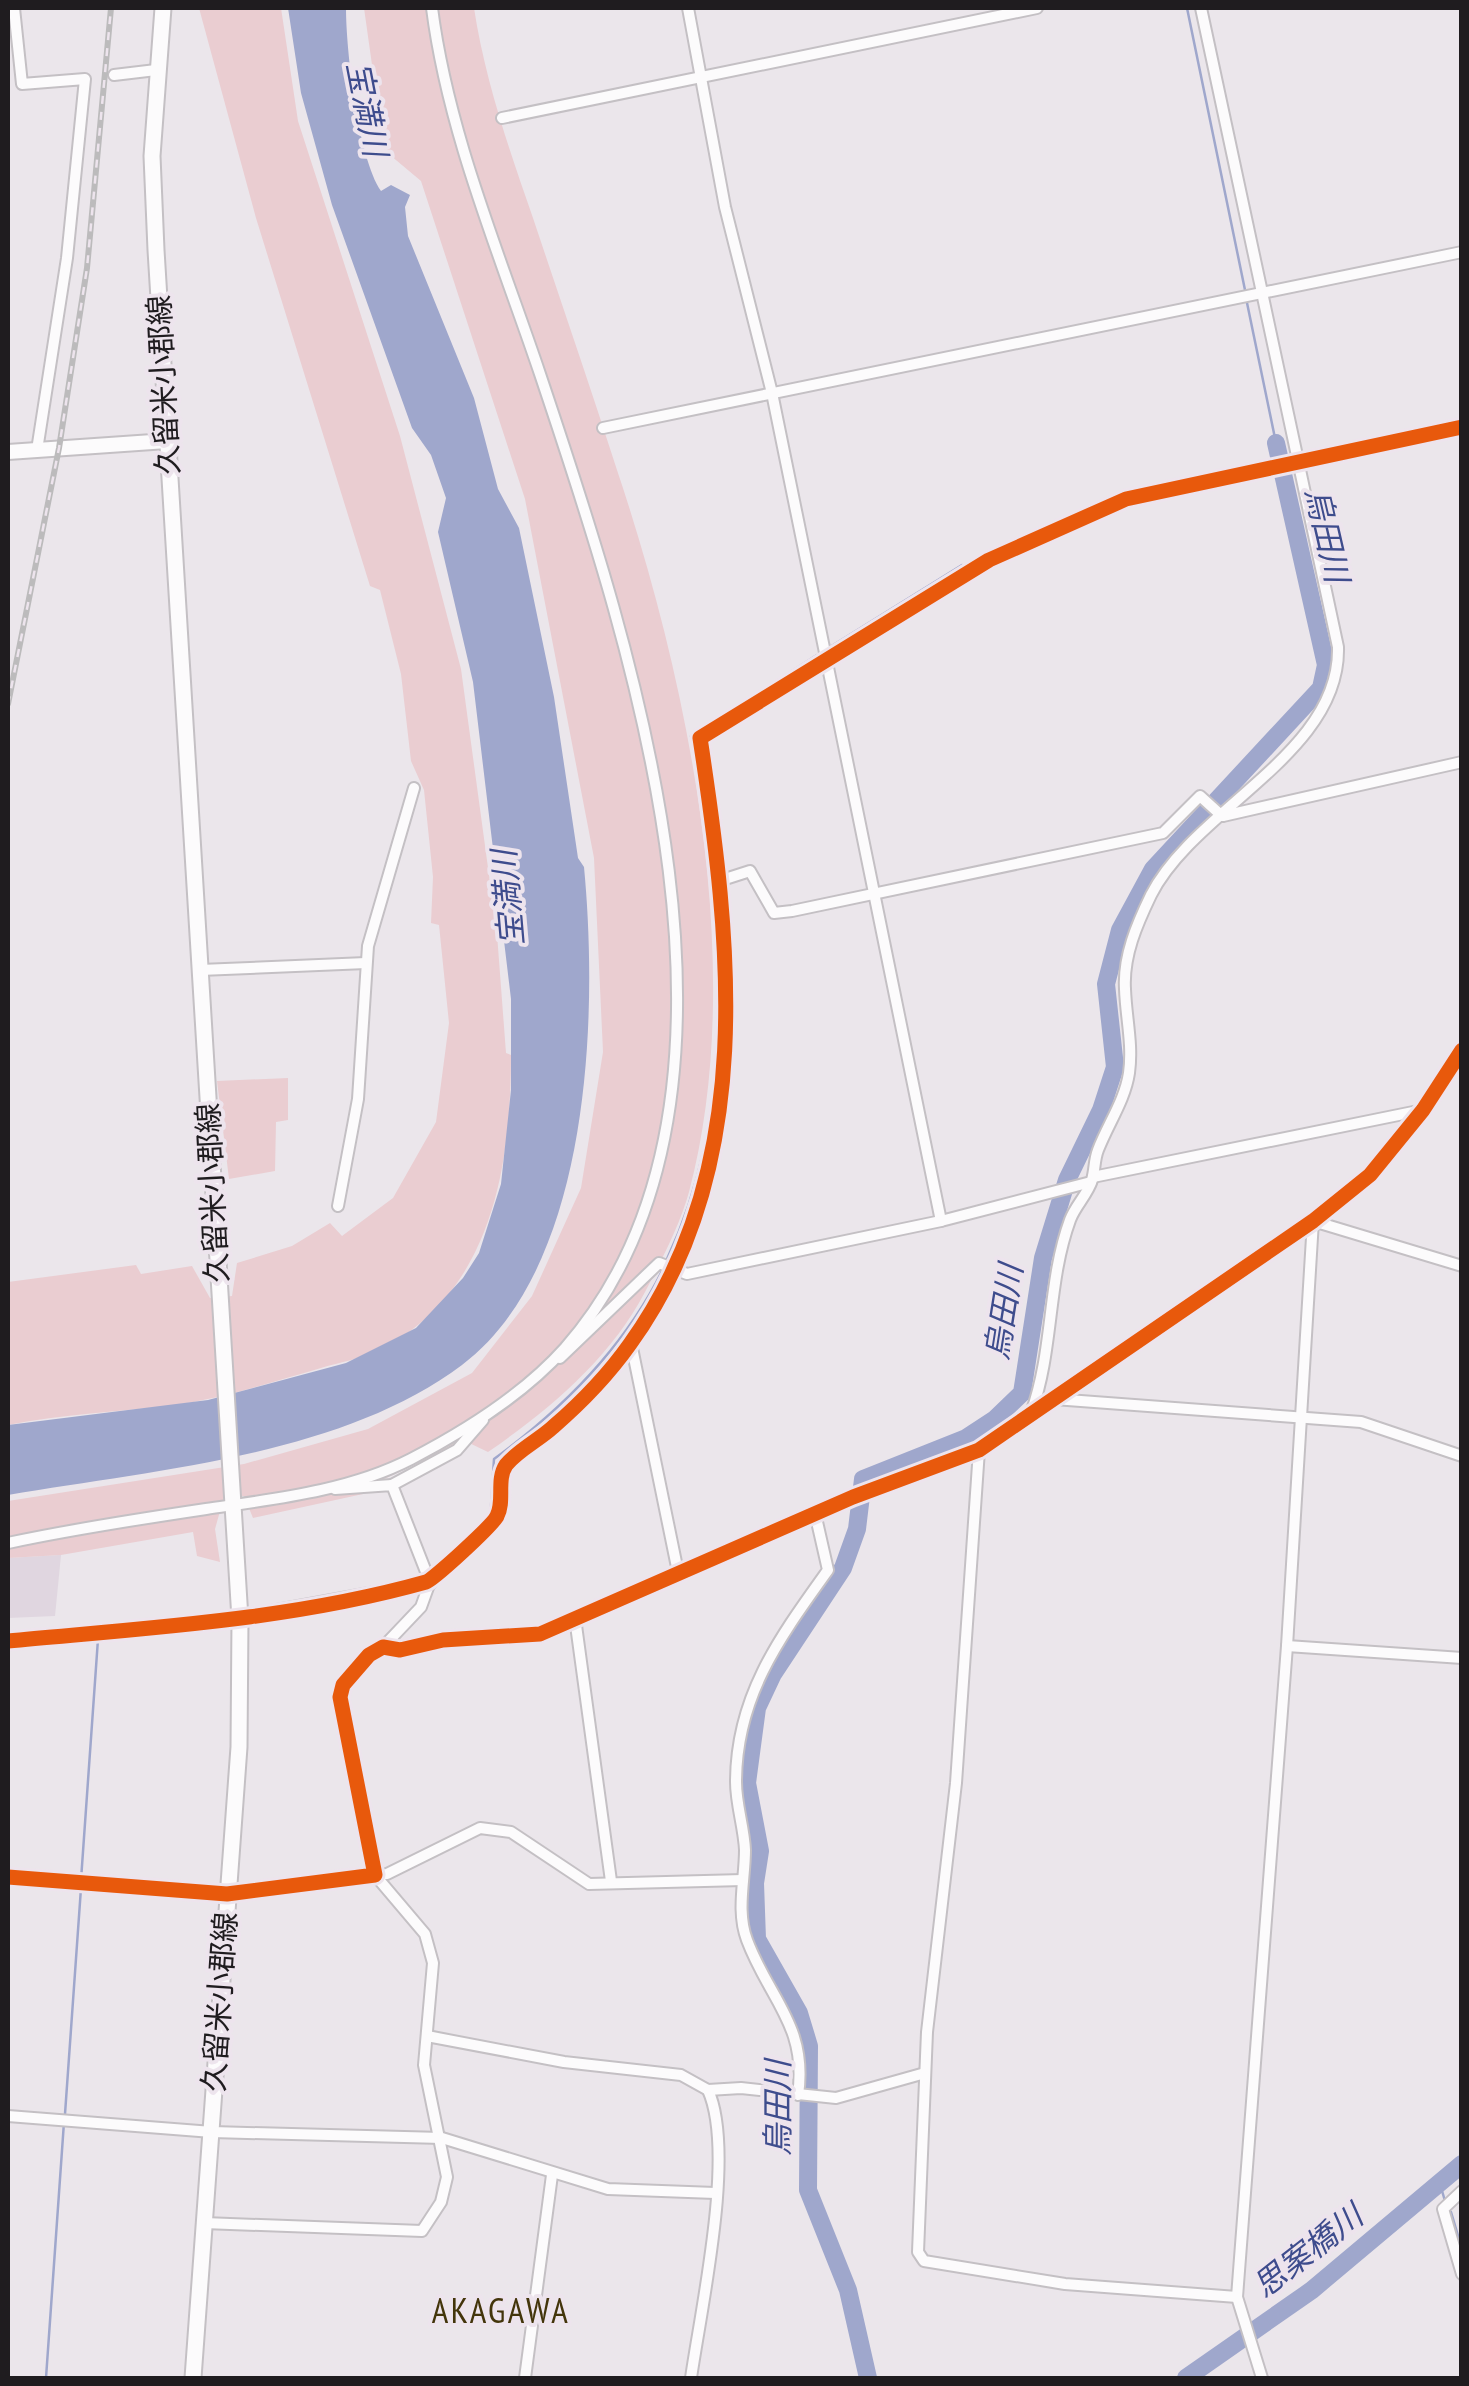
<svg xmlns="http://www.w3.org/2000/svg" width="1469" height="2386" font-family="'PT Sans Narrow','Noto Sans JP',sans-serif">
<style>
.built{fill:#e0d6e0}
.green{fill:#eacdd1}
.water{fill:#9fa7cc}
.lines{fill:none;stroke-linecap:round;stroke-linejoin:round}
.stream{stroke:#9fa7cc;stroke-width:2.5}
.river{stroke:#9fa7cc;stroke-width:18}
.street-casing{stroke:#c4c0c4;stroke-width:14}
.secondary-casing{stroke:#c4c0c4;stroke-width:18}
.primary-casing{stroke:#c4c0c4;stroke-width:19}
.street{stroke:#fcfbfc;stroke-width:10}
.secondary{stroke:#fcfbfc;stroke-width:14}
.primary{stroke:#fcfbfc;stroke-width:15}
.rail-casing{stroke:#bcbbbc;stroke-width:6}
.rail{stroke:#ede4ed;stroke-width:2.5;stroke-dasharray:8;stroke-linecap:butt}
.cycleway-casing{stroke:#ede4ed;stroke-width:21}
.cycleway{stroke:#e8590c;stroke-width:15}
.labels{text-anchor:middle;stroke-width:8;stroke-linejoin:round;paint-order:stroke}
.street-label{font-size:30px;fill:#1f1c1f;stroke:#ede4ed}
.water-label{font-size:32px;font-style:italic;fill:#3e4c8d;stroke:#ede4ed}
.quarter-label{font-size:35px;letter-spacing:2.5px;fill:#43350b;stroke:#ede4ed}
</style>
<rect width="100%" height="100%" fill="#ebe6eb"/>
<path class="built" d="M 61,1555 L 55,1616 L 8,1618 L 8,1558 Z"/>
<g class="green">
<path d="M 199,8 L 281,8 L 298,121 L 400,436 L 461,669 L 497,934 L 506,1053 L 511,1055 C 511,1169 491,1294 379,1350 C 360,1359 341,1362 321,1368 C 272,1382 225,1398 174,1405 C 119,1412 62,1414 8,1425 L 8,1282 L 136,1265 L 141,1274 L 192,1266 L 210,1298 L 232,1296 L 237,1263 L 292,1246 L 330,1223 L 342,1236 L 393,1198 L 436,1122 L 449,1023 L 439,925 L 431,923 L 433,877 L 424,790 L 411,761 L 401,674 L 380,590 L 370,586 L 256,218 Z"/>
<path d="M 364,8 L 474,8 C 485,80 509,149 533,218 C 561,302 590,386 617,470 C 689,685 748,969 689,1192 C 680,1225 661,1261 645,1292 C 610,1359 549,1410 488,1452 L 465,1441 L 380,1481 L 363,1494 L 253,1518 L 244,1496 L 224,1497 L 215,1529 L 220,1562 L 197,1556 L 193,1532 L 61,1555 L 8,1558 L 8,1501 L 244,1464 L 368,1429 L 472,1373 L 532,1296 L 581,1188 L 603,1052 L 594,858 L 525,499 L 421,181 L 384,150 Z"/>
<path d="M 288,1078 L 288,1120 L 276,1122 L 275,1171 L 229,1179 L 217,1081 Z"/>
</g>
<path class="water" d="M 288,8 L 346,8 C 346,50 358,157 381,191 L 391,185 L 410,195 L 405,207 L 408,236 L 474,398 L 498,489 L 519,528 L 554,697 L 578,858 L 584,867 C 598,1013 592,1267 462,1365 C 341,1456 153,1470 8,1495 L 8,1425 L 208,1400 L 346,1363 L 416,1328 L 463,1278 L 479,1253 L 501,1184 L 511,1090 L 511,999 L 473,682 L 438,532 L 446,498 L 431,455 L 412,428 L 332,205 L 301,93 Z"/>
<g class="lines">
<g class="stream">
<path d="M 1187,8 L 1245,290"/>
<path d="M 1246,298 L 1276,443"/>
<path d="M 830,647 L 962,565"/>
<path d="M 667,1259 C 743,1098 722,906 691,736 L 817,655"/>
<path d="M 490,1521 L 494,1459 C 564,1408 626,1346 664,1267"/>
<path d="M 434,1588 L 474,1548"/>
<path d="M 260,1618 L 421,1592"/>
<path d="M 8,1646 L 96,1640"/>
<path d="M 81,1880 L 98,1639 L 210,1628"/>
<path d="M 65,2114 L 81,1888"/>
<path d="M 1440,2184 L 1445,2201"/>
<path d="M 1451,2212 L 1462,2249"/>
<path d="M 46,2378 L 64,2122"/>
</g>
<g class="river">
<path d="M 868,2378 L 848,2290 L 808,2190 L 809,2046 L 799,2013 L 757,1939 L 755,1883 L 760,1851 L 747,1783 L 757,1708 L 773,1674 L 843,1568 L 857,1529 L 863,1479 L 966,1438 L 995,1419 L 1022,1393 L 1043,1258 L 1067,1180 L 1101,1110 L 1115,1067 L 1106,984 L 1120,930 L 1153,869 L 1321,688 L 1326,665 L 1276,443"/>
<path d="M 1186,2378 L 1312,2290 L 1462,2164"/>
</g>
<g class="street-casing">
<g id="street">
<path d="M 14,8 L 22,84 L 85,79 L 67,258 L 37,450"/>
<path d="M 688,8 L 725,207 L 772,393 L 941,1221"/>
<path d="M 114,75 L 156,70"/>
<path d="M 502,118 L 1037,8"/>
<path d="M 603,428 L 1462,252"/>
<path d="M 1223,816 L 1462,762"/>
<path d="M 722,880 L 750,871 L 774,913 L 792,911 L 1163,833 L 1200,796 L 1222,816"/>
<path d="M 200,970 L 366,963"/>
<path d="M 1093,1177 L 1423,1110"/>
<path d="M 338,1206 L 358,1099 L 368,946 L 414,788"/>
<path d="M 631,1343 L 678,1572"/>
<path d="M 560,1358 L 659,1263 L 687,1274 L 941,1221 L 1091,1182"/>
<path d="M 1054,1399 L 1361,1422 L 1462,1456"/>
<path d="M 1031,1413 C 1054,1350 1047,1283 1070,1220 C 1075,1206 1088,1194 1092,1180 C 1095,1170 1094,1160 1098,1150 C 1108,1124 1125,1100 1129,1073 C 1133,1044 1126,1018 1125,989 C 1123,956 1137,924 1151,895 C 1195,808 1341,753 1338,647 L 1201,8"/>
<path d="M 979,1450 L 956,1783 L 927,2032 L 918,2252 L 924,2261 L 1065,2284 L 1237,2297"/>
<path d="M 392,1485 L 457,1450 L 483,1420"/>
<path d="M 335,1489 L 392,1485 L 430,1582 L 421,1607 L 383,1647"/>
<path d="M 8,1543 C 73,1529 139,1519 206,1509 C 274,1499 349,1491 411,1459 C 467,1430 523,1395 565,1348 C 783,1100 632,648 540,374 C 500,255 448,133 432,8"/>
<path d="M 254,1614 L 430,1582 L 495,1521 L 505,1467 L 608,1373 L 674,1271 L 704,1194 L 723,1092 L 725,1044 L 722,880 L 700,738 L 989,560 L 1126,499 L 1462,427"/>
<path d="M 575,1618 L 611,1881"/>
<path d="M 8,1641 L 226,1618"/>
<path d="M 1287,1646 L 1462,1658"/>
<path d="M 375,1875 L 387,1874 L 480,1828 L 511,1832 L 589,1884 L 743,1880"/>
<path d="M 8,1877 L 227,1894"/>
<path d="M 427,2036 L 564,2062 L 681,2075 L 708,2090 L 741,2088 L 836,2098 L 925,2073"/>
<path d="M 798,2095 C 808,2026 769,1999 747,1940 C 736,1911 745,1880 745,1850 C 744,1827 736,1805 736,1782 C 736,1696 780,1637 828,1570 L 815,1513"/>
<path d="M 8,2116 L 212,2132 L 442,2138 L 608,2189 L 715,2193"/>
<path d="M 1462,2191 L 1443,2209 L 1462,2274"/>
<path d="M 204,2223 L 422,2231 L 441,2202 L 447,2177 L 424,2065 L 433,1963 L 425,1934 L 375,1875"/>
<path d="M 525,2378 L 552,2175"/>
<path d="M 691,2378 C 701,2308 736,2152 708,2090"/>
<path d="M 1262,2378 L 1237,2297 L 1287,1646 L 1313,1221 L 1462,1266"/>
</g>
</g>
<g class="secondary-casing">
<g id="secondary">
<path d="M 8,452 L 167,441"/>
<path d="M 227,1894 L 375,1875 L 340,1697 L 343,1685 L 369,1655 L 383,1647 L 400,1650 L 443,1640 L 540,1634 L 853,1497 L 979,1450 L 1313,1221 L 1370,1175 L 1423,1110 L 1462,1050"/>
</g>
</g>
<g class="primary-casing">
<path id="primary" d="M 163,8 L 152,156 L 156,250 L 240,1619 L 239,1747 L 193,2378"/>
</g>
<use href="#street" class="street"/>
<use href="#secondary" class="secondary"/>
<use href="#primary" class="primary"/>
<g class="rail-casing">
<path id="rail" d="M 8,704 L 59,448 L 87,268 L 111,8"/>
</g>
<use href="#rail" class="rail"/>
<g class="cycleway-casing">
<g id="cycleway">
<path d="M 8,1641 C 146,1628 291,1620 426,1582 C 433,1580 494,1524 497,1516 C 505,1501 496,1480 506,1465 C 518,1450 539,1440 553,1427 C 582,1402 608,1375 630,1344 C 758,1167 731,941 700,738 L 989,560 L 1126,499 L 1462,427"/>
<path d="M 8,1877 L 227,1894 L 375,1875 L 340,1697 L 343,1685 L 369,1655 L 383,1647 L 400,1650 L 443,1640 L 540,1634 L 853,1497 L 979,1450 L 1313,1221 L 1370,1175 L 1423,1110 L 1462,1050"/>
</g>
</g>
<use href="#cycleway" class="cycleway"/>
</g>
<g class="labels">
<g class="street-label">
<text transform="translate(164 385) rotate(-93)" y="10">久留米小郡線</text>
<text transform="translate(213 1193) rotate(-93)" y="10">久留米小郡線</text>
<text transform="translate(220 2002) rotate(-86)" y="10">久留米小郡線</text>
</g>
<g class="water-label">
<text transform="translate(367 109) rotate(79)" y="11">宝満川</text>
<text transform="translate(1327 535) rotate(77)" y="11">烏田川</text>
<text transform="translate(508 898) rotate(-95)" y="11">宝満川</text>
<text transform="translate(1004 1312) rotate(-81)" y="11">烏田川</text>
<text transform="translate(778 2108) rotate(-90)" y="11">烏田川</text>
<text transform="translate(1308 2251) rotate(-38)" y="11">思案橋川</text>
</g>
<g class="quarter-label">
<text x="501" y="2323">AKAGAWA</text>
</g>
</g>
<rect width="1469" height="2386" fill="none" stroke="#1f1c1f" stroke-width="20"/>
</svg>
